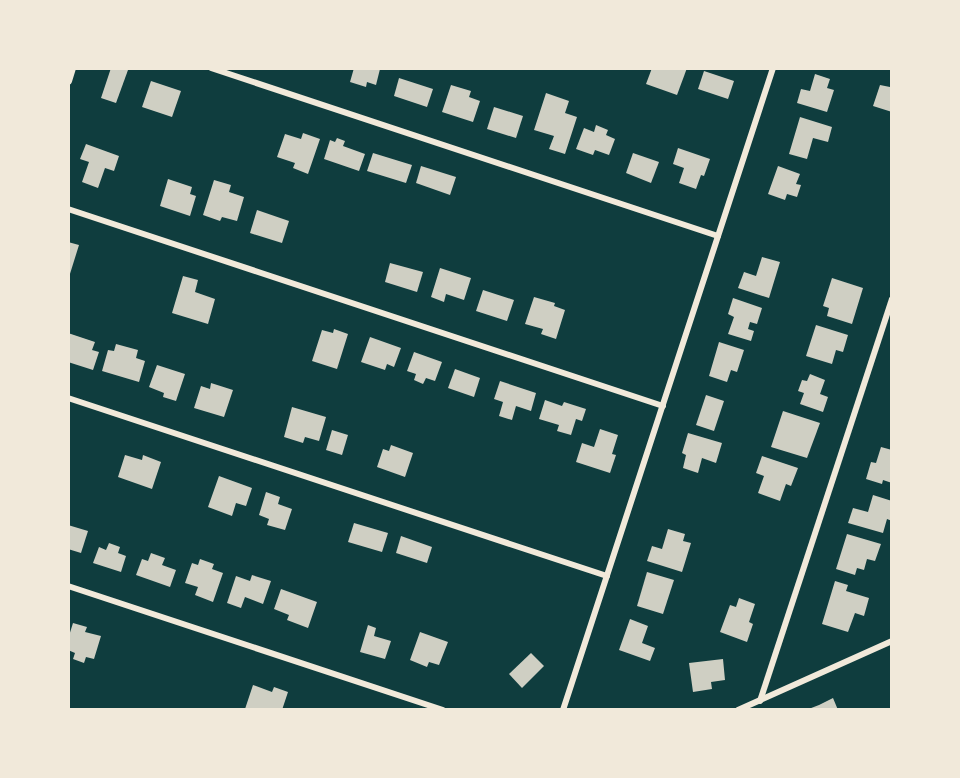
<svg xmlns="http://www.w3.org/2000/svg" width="960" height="778" font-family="Lora,serif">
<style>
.building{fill:#cfcfc3}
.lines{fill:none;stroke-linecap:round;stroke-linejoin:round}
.minor{stroke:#f1e9da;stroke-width:6}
.tertiary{stroke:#f1e9da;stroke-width:8}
</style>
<rect width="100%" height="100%" fill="#0f3d3e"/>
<g class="building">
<path d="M 111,68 L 128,70 L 116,103 L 101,98 Z"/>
<path d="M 354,68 L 380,69 L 376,85 L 367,82 L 366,87 L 350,82 Z"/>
<path d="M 652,68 L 687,68 L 677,95 L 646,84 Z"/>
<path d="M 704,71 L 734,81 L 728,99 L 698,89 Z"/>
<path d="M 815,74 L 830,79 L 827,88 L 834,90 L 827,112 L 797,103 L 801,89 L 810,91 Z"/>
<path d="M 399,78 L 433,89 L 427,107 L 394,96 Z"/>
<path d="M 151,81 L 181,91 L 172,117 L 142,107 Z"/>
<path d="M 892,83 L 892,112 L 873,106 L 880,85 L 890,87 Z"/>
<path d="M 451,85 L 471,91 L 469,97 L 480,101 L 473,122 L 442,112 Z"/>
<path d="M 546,93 L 569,101 L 565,113 L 577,117 L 565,154 L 549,149 L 554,136 L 534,130 Z"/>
<path d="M 494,107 L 523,116 L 516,138 L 487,129 Z"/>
<path d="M 800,117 L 832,127 L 828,142 L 813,138 L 807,159 L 789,154 Z"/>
<path d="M 596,125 L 608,130 L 606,135 L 615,139 L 609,155 L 595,150 L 593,155 L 576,149 L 584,128 L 594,132 Z"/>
<path d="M 303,133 L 320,139 L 308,174 L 293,168 L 295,163 L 277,157 L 285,134 L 301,139 Z"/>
<path d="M 337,138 L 345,141 L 343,146 L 365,154 L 359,171 L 324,159 L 330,140 L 335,142 Z"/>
<path d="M 86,144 L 119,156 L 114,171 L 105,168 L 98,188 L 82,182 L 89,162 L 80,159 Z"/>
<path d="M 678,148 L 710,159 L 704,176 L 701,175 L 696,189 L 679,183 L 684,168 L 673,164 Z"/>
<path d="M 373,153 L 412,165 L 406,183 L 367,171 Z"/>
<path d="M 633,153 L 659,162 L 651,183 L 626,173 Z"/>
<path d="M 421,166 L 456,177 L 450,195 L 416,183 Z"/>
<path d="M 778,166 L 800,174 L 796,184 L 801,185 L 797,197 L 787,194 L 785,200 L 768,194 Z"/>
<path d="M 168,179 L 192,187 L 190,194 L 196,196 L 190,216 L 160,206 Z"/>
<path d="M 214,180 L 231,185 L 229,192 L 244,197 L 237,221 L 222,217 L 220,221 L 203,215 Z"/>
<path d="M 257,210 L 289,221 L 282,243 L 250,233 Z"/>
<path d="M 68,242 L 79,245 L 69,277 L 68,277 Z"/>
<path d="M 762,257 L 780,262 L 769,298 L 738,288 L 744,272 L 756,276 Z"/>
<path d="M 390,263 L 423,272 L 417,292 L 385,282 Z"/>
<path d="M 440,268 L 471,278 L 464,300 L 446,294 L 444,302 L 431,297 Z"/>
<path d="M 183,276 L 198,280 L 195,292 L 215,299 L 208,324 L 172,313 Z"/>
<path d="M 832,278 L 863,288 L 852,324 L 827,316 L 829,308 L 823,306 Z"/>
<path d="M 483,290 L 514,300 L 507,321 L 476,311 Z"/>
<path d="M 534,297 L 555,303 L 554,306 L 565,310 L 556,339 L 541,334 L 543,329 L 525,324 Z"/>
<path d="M 733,298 L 762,308 L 757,324 L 750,322 L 748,329 L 754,331 L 751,341 L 728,334 L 734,317 L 728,314 Z"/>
<path d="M 816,325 L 848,335 L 843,352 L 836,350 L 832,364 L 806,356 Z"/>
<path d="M 334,329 L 348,334 L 337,369 L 312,361 L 322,330 L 333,333 Z"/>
<path d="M 68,333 L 95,342 L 92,350 L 99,352 L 93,370 L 68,362 Z"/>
<path d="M 370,337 L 401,348 L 394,367 L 387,364 L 385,370 L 361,362 Z"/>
<path d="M 719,342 L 744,350 L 737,372 L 731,370 L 727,382 L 709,376 Z"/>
<path d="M 116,344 L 138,350 L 136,358 L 145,361 L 139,382 L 102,371 L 108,350 L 114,351 Z"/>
<path d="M 414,352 L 442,362 L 435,381 L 426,378 L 423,384 L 414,380 L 416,374 L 407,371 Z"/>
<path d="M 157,365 L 185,374 L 176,401 L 163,397 L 164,393 L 149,387 Z"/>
<path d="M 455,369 L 480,378 L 474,397 L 448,388 Z"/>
<path d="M 810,374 L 825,380 L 820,394 L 828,397 L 823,412 L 800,404 L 804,393 L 798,391 L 802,380 L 807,381 Z"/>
<path d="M 500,381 L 536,393 L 531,411 L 516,406 L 512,420 L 499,416 L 503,402 L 494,399 Z"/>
<path d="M 211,383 L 233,390 L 224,417 L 194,408 L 201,386 L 210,389 Z"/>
<path d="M 706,395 L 724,401 L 714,431 L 696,425 Z"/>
<path d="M 545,400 L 562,406 L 564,402 L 586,409 L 582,421 L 576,419 L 571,435 L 557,431 L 559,425 L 539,419 Z"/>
<path d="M 292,407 L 326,417 L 319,441 L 305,437 L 303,443 L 284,437 Z"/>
<path d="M 783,411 L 820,423 L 807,458 L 771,447 Z"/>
<path d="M 600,429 L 618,435 L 612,454 L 616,455 L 610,473 L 576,462 L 582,443 L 594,447 Z"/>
<path d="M 332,430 L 348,435 L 342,455 L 326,450 Z"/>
<path d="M 688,433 L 722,443 L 716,463 L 702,458 L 698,473 L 683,468 L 686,455 L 682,453 Z"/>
<path d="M 391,445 L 413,453 L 405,477 L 377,467 L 383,449 L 389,451 Z"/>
<path d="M 881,447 L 892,450 L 892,483 L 883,480 L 882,484 L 866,479 L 871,462 L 876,463 Z"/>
<path d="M 125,455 L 142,460 L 143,455 L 161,462 L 152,489 L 118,477 Z"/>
<path d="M 762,456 L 798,468 L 791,486 L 786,484 L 780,501 L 758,493 L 764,476 L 756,473 Z"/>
<path d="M 219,476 L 252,488 L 246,506 L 236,503 L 232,516 L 208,507 Z"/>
<path d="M 266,492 L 280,497 L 278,504 L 292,509 L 285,530 L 267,525 L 269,519 L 259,515 Z"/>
<path d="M 873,495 L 892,501 L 892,521 L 887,519 L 883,533 L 848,523 L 853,508 L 868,512 Z"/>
<path d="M 354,523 L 388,533 L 382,552 L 348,542 Z"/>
<path d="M 68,525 L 88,531 L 81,553 L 68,549 Z"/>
<path d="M 668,529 L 685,534 L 683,541 L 691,543 L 682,572 L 647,561 L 652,546 L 662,549 Z"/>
<path d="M 847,534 L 881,544 L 875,561 L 867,559 L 864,570 L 857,568 L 855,575 L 836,569 Z"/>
<path d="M 401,536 L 432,547 L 427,563 L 396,553 Z"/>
<path d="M 109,543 L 120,547 L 118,553 L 126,556 L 121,572 L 93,563 L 99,547 L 106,550 Z"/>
<path d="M 151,553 L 165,558 L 162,565 L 176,570 L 170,587 L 136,575 L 142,559 L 148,561 Z"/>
<path d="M 200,559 L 214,564 L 212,569 L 223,573 L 213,602 L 195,595 L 198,587 L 185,583 L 192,563 L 198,565 Z"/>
<path d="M 647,572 L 674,580 L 663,614 L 637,606 Z"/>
<path d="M 252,575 L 271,581 L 263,604 L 245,597 L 241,608 L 227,603 L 236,576 L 250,581 Z"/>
<path d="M 835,581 L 848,585 L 846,591 L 869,598 L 864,616 L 855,613 L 848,632 L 822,624 Z"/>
<path d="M 281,589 L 317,602 L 308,628 L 287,620 L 289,615 L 274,609 Z"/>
<path d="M 739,598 L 755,604 L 749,622 L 753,624 L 747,642 L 720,632 L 730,605 L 736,607 Z"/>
<path d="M 630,619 L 648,626 L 642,643 L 655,648 L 650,661 L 619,650 Z"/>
<path d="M 73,623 L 87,627 L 85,632 L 101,636 L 94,659 L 86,657 L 84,663 L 73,659 L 75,653 L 68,650 L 68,639 Z"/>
<path d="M 368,625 L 376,628 L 374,636 L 391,641 L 385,659 L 360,652 Z"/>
<path d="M 420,632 L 448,642 L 439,665 L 429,662 L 427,667 L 410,660 Z"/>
<path d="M 531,653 L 544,666 L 522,688 L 509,674 Z"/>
<path d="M 723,659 L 725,680 L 711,682 L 712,689 L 693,692 L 689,663 Z"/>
<path d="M 253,685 L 272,692 L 274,687 L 288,692 L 282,710 L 245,709 Z"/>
<path d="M 833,698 L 838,710 L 806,710 L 819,705 Z"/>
</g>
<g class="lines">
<g class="minor">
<path d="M 211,68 L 718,236"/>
<path d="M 68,209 L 663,406"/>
<path d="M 68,398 L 607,576"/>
<path d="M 68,586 L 443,710"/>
<path d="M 760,701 L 892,299"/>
<path d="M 563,710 L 773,68"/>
<path d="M 738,710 L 892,641"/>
</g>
<path class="tertiary" d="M 68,81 L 72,68"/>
</g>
<rect width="960" height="778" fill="none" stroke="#f1e9da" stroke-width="140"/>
</svg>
